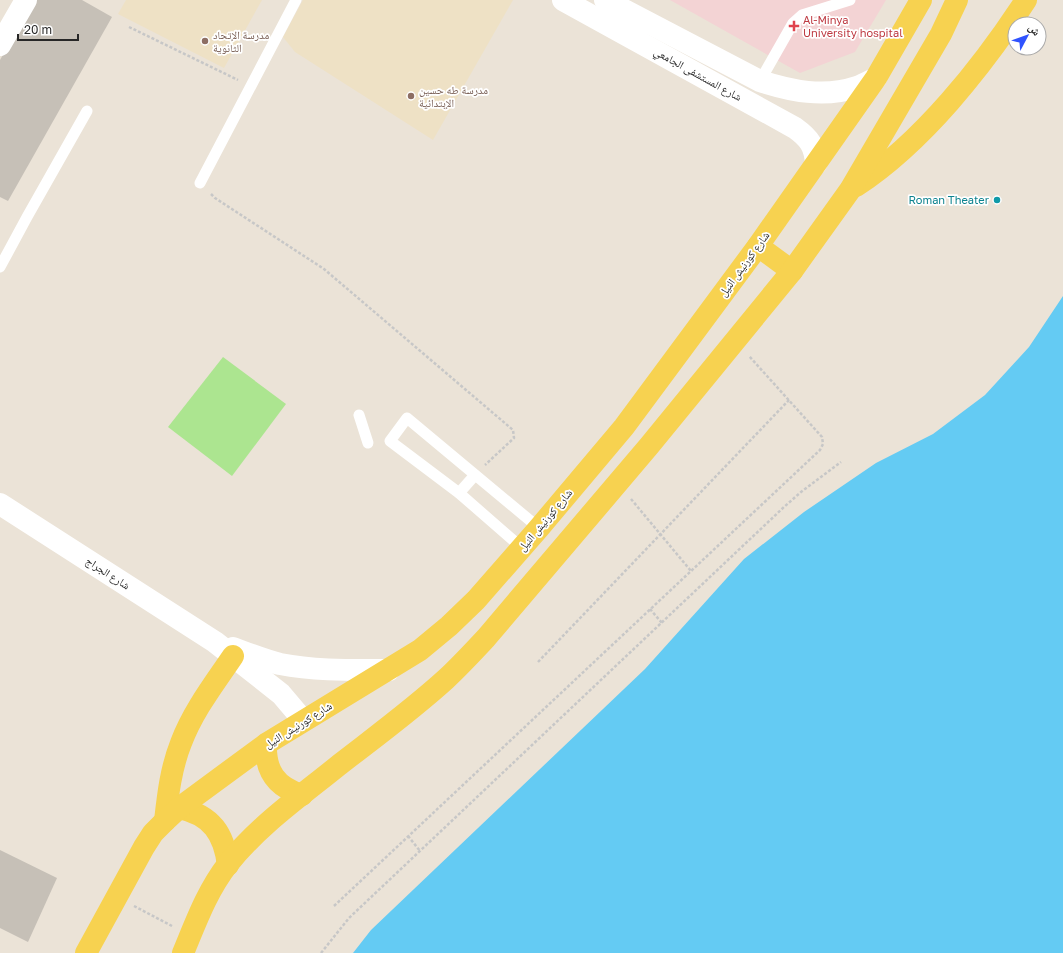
<svg xmlns="http://www.w3.org/2000/svg" width="1063" height="953" font-family="'Golos Text','Noto Naskh Arabic',sans-serif">
<style>
.education{fill:#eee1c5}
.medical{fill:#f3d3d4}
.green{fill:#ace590}
.water{fill:#64cbf3}
.building{fill:#c6c0b7}
.lines{fill:none;stroke-linecap:round;stroke-linejoin:round}
.path{stroke:#c7c7c7;stroke-width:2.5;stroke-dasharray:3 2;stroke-linecap:butt}
.lane{stroke:#fff;stroke-width:11}
.street{stroke:#fff;stroke-width:22}
.secondary{stroke:#fff;stroke-width:22}
.primary{stroke:#f7d250;stroke-width:22}
.health-dot{fill:#e0444e;stroke:#fff;stroke-width:1.5}
.education-dot{fill:#8d6e63;stroke:#fff;stroke-width:1.5}
.culture-dot{fill:#0f9aa8;stroke:#fff;stroke-width:1.5}
.labels{text-anchor:middle;stroke-width:3.5;stroke-linejoin:round;paint-order:stroke}
.health-label{font-size:11px;fill:#be3a42;stroke:#fff;text-anchor:start}
.education-label{font-size:11px;fill:#785e54;stroke:#fff;text-anchor:start}
.street-label{font-size:11px;fill:#272727;stroke:#fff}
.culture-label{font-size:11px;fill:#0d838f;stroke:#fff;text-anchor:end}
</style>
<rect width="100%" height="100%" fill="#ebe3d7"/>
<g class="education">
<path d="M 126,0 L 262,0 L 224,68 L 118,14 Z"/>
<path d="M 303,0 L 513,0 L 433,140 L 295,52 L 283,37 Z"/>
</g>
<path class="medical" d="M 670,0 L 886,0 L 855,52 L 800,73 Z"/>
<path class="green" d="M 223,357 L 286,404 L 232,476 L 168,427 Z"/>
<path class="water" d="M 1063,296 L 1063,953 L 353,953 L 371,930 L 645,669 L 744,559 L 804,512 L 876,463 L 933,434 L 985,395 L 1029,347 Z"/>
<g class="building">
<path d="M 34,0 L 82,0 L 112,17 L 8,201 L 0,197 L 0,60 Z"/>
<path d="M 0,850 L 57,878 L 28,942 L 0,928 Z"/>
</g>
<g class="lines">
<g class="path">
<path d="M 129,27 L 238,80"/>
<path d="M 211,194 L 215,198 L 324,269 L 513,430 L 514,438 L 485,465"/>
<path d="M 631,499 L 691,571"/>
<path d="M 650,609 L 662,623"/>
<path d="M 538,662 L 789,400"/>
<path d="M 408,836 L 420,851"/>
<path d="M 134,906 L 172,926"/>
<path d="M 334,906 L 820,450 L 823,444 L 822,437 L 749,356"/>
<path d="M 321,953 L 349,918 L 784,507 L 801,492 L 841,462"/>
</g>
<g class="lane">
<path d="M 760,81 L 793,23 L 802,15 L 850,0"/>
<path d="M 200,183 L 296,0"/>
<path d="M 0,267 L 27,217 L 87,111"/>
<path d="M 359,415 L 368,443"/>
<path d="M 459,493 L 475,475"/>
<path d="M 522,548 L 459,493 L 390,441 L 407,418 L 539,528"/>
</g>
<g class="street">
<path d="M 0,45 L 26,0"/>
<path d="M 0,504 L 215,642 L 281,694 L 303,720"/>
<path d="M 233,648 C 249,654 264,660 280,664 C 316,671 352,670 389,670"/>
</g>
<g class="secondary">
<path d="M 563,0 L 795,128 C 809,138 815,146 816,164"/>
<path d="M 605,0 L 760,81 C 791,91 824,98 857,87 C 863,85 870,81 876,78"/>
</g>
<g class="primary">
<path d="M 856,186 C 922,143 983,66 1026,0"/>
<path d="M 758,246 L 792,271"/>
<path d="M 266,744 C 265,771 276,787 302,795"/>
<path d="M 179,808 C 212,815 224,834 228,865"/>
<path d="M 165,821 C 168,794 171,768 181,743 C 193,711 214,684 233,656"/>
<path d="M 86,953 L 144,847 L 153,833 L 165,821 L 179,808 L 266,744 L 420,650 L 449,626 L 476,600 L 539,528 L 624,427 L 758,246 L 876,78 L 921,0"/>
<path d="M 183,953 C 196,922 207,891 228,864 C 259,825 301,796 339,765 C 375,737 412,710 446,679 C 460,666 473,652 486,638 L 649,446 L 792,271 L 850,190 L 941,34 L 957,0"/>
</g>
</g>
<path class="health-dot" d="M792 20h4v4h4v4h-4v4h-4v-4h-4v-4h4z"/>
<g class="education-dot">
<circle cx="205" cy="41" r="4"/>
<circle cx="411" cy="96" r="4"/>
</g>
<circle class="culture-dot" cx="997" cy="200" r="4"/>
<g class="labels">
<g class="health-label">
<text x="803" y="24">Al-Minya<tspan x="803" dy="13">University hospital</tspan></text>
</g>
<g class="education-label">
<text x="213" y="39">مدرسة الإتحاد<tspan x="213" dy="13">الثانوية</tspan></text>
<text x="419" y="94">مدرسة طه حسين<tspan x="419" dy="13">الإبتدائية</tspan></text>
</g>
<g class="street-label">
<text transform="translate(698 74) rotate(29)" y="4">شارع المستشفى الجامعي</text>
<text transform="translate(744 264) rotate(-54)" y="4">شارع كورنيش النيل</text>
<text transform="translate(545 520) rotate(-50)" y="4">شارع كورنيش النيل</text>
<text transform="translate(108 573) rotate(33)" y="4">شارع الجراج</text>
<text transform="translate(298 725) rotate(-32)" y="4">شارع كورنيش النيل</text>
</g>
<g class="culture-label">
<text x="989" y="204">Roman Theater</text>
</g>
</g>
<g transform="translate(1027 36) rotate(49)"><circle r="19" fill="#ffffff" stroke="#a9a9a9"/>
<path d="M0-3L7 15L0 10L-7 15Z" fill="#3053ff"/>
<text y="-6" font-size="11" font-weight="bold" text-anchor="middle" fill="#272727">ش</text>
</g>
<path d="M18 34v6h60v-6" fill="none" stroke="#272727" stroke-width="2"/>
<text x="24" y="34" font-size="12" fill="#272727" stroke="#ffffff" stroke-width="3" paint-order="stroke">20 m</text>
</svg>
